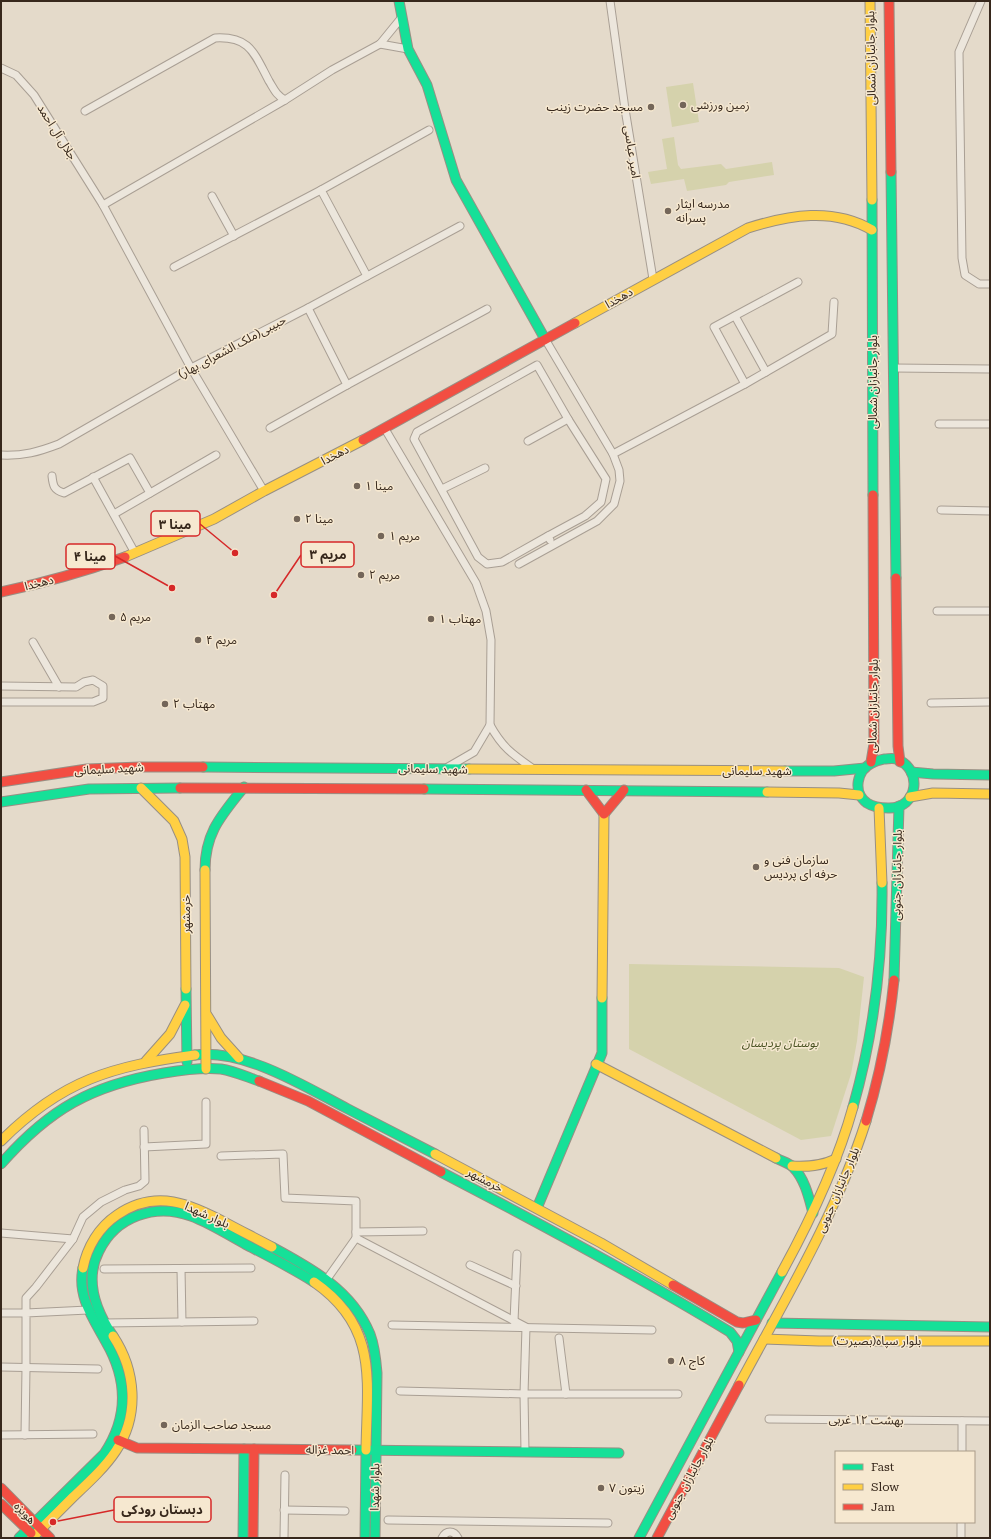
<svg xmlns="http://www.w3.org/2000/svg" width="991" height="1539" font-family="'Roboto Serif','Noto Sans Arabic',serif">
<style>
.green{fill:#d5d2ac}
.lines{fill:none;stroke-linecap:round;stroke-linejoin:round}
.street-casing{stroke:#a99f94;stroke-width:9}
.fast-casing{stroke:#988f84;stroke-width:11}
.slow-casing{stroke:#988f84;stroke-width:11}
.jam-casing{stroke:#988f84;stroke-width:11}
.street{stroke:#ece6dc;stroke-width:7}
.fast{stroke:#16e098;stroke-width:9}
.slow{stroke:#ffcf43;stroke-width:9}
.jam{stroke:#f24e42;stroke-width:9}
.poi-dot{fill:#746659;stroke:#f6e8d0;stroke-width:1.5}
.labels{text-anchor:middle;stroke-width:3;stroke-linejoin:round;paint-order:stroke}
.street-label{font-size:12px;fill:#37281c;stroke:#f6e8d0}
.poi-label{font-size:12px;fill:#37281c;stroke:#f6e8d0;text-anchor:start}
.park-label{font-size:12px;font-style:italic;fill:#4a5323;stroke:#f6e8d0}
.leader{fill:none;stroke:#d62828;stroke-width:1.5}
.callout-dot{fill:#d62828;stroke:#f6e8d0;stroke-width:1.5}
.callout{fill:#f6e8d0;stroke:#d62828;stroke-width:1.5}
.callout-label{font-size:13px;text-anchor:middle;font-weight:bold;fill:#37281c}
</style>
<rect width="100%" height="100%" fill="#e4daca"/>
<g class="green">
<path d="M 693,83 L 699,122 L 672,127 L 666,87 Z"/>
<path d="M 674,137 L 678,165 L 681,169 L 721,164 L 726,169 L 772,162 L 774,175 L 729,182 L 726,185 L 687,191 L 684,179 L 651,184 L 648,172 L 667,169 L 662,139 Z"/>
<path d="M 629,964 L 839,968 L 864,977 L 857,1041 L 851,1074 L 831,1136 L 801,1140 L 629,1049 Z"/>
</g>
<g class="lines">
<g class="street-casing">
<g id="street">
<path d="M 610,1 L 625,109 L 653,279"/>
<path d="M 981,1 L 959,52 L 962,258 L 965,275 L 979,284 L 990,284"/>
<path d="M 380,44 L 408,49"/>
<path d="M 1,68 L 16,75 L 34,95 L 103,205 L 191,368 L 264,491"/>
<path d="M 85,111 L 215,38 C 250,36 254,53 269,81 C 274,89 276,95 285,100"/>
<path d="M 321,190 L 429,130"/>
<path d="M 212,196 L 234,236"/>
<path d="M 103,205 L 285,100 L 332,70 L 380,44 L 402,17"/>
<path d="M 174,267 L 321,190 L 367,276"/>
<path d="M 735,316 L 766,372"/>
<path d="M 894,368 L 990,369"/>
<path d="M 745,384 L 714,327 L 798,282"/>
<path d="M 347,385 L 487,309"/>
<path d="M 939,424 L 990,424"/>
<path d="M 270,428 L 347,385 L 308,308"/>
<path d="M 385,429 L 476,583 L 486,611 L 491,640 L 490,725 L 474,752 L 448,767"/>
<path d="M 528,441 L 568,419 L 537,365 L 417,432 L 414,439 L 478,557 L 487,564 L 502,562 L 548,536"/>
<path d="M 613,454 L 745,384 L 832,334 L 834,302"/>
<path d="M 1,455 C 24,456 38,452 59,444 L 191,368 L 308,308 L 460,226"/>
<path d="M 52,476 C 53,486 54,490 64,493 L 130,458 L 150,493"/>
<path d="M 93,477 L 135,553"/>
<path d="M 442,489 L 485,468"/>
<path d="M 941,510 L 990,511"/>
<path d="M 114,514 L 216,455"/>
<path d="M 550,540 L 548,536 L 585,516 L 601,502 L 606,479 L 568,419"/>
<path d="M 519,564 L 597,521 L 614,504 L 620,481 L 619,470 L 613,454 L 545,339"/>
<path d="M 937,611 L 990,611"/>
<path d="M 33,642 L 59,687"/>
<path d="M 1,686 L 76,687 L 84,682 L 93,680 L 103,686 L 103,698 L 93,702 L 1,702"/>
<path d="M 931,703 L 990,702"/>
<path d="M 490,725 C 502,747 512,754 532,768"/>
<path d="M 144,1147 L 206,1144 L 206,1102"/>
<path d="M 221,1156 L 283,1154 L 285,1198 L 356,1201 L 356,1238 L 327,1279"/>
<path d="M 356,1232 L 423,1231"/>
<path d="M 1,1233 L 73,1239"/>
<path d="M 356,1238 L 526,1327 L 524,1394 L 525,1452"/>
<path d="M 470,1265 L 516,1286"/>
<path d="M 104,1269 L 251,1268"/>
<path d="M 181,1269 L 182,1322"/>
<path d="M 1,1313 L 26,1313 L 26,1298 L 36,1287 L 73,1239 L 83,1217 L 101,1202 L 125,1190 L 139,1186 L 145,1181 L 144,1130"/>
<path d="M 514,1321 L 517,1254"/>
<path d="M 105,1323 L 254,1321"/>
<path d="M 392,1325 L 652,1330"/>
<path d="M 559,1338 L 566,1394"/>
<path d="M 1,1367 L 98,1369"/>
<path d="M 400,1391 L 524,1394 L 678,1394"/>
<path d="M 769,1419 L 990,1421"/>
<path d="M 1,1435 L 93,1434"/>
<path d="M 25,1435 L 26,1368 L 26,1313 L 88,1310"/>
<path d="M 962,1452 L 962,1421"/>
<path d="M 284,1510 L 345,1511"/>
<path d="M 388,1520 L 608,1523"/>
<path d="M 284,1538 L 285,1475"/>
<path d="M 442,1538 C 446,1530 454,1530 458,1538"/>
<path d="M 961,1538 L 961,1522"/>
</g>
</g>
<g class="fast-casing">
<g id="fast">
<path d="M 399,1 L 408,49 L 427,85 L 456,180 L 545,339"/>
<path d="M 891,172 L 896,578"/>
<path d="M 872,200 L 873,495"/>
<path d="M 884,759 C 888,759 892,758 896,759 C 923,768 919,809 888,808 C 880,808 873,807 867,803 C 852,792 857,770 872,763 C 876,761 880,760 884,759 Z"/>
<path d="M 203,767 L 469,769"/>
<path d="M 785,771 L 834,771 L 865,768"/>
<path d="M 911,772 L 933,774 L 990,775"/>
<path d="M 424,789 L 767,792"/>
<path d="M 1,802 L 89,789 L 180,788"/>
<path d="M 205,870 C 205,832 222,815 244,787"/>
<path d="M 894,980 L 899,806"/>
<path d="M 186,989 L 187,1062"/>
<path d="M 195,1055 C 245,1049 304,1086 348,1109 C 377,1124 406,1139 435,1154"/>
<path d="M 853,1107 C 874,1033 883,960 882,883"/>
<path d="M 776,1158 C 781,1161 789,1163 793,1167 C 805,1179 809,1198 813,1213"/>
<path d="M 1,1164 C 49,1109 92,1085 164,1073 C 182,1070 202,1067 221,1069 C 234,1071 247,1077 259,1081"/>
<path d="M 441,1172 C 539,1223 636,1275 730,1332 L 737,1341 L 739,1352"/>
<path d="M 537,1208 L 602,1053 L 602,998"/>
<path d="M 272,1247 C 311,1268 352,1290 370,1334 C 375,1347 376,1360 377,1373 L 375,1538"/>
<path d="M 772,1323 L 990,1327"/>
<path d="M 113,1336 C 96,1311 84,1280 99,1251 C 116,1216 155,1203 191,1216 C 208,1222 229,1235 245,1244 C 268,1256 292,1268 314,1282"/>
<path d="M 352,1450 L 619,1453"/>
<path d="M 19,1538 L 104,1454 C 129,1417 128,1380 106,1342 C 93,1318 77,1296 83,1268"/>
<path d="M 243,1538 L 244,1449"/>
<path d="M 365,1538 L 366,1450"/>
<path d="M 639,1538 L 782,1272"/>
</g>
</g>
<g class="slow-casing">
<g id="slow">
<path d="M 870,1 L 872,200"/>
<path d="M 575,323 L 748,228 C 789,215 833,207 872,230"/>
<path d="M 125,557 L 214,519 L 264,491 L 363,440"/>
<path d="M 469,769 L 785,771"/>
<path d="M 141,788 L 174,821 L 182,839 L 185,857 L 186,989"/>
<path d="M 767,792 L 839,793 L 859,795"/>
<path d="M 910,797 L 933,793 L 990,794"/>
<path d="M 879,808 L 882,883"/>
<path d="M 205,870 L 206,1069"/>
<path d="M 602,998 L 604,814"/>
<path d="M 207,1015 L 221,1038 L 239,1058"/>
<path d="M 146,1061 L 170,1034 L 185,1005"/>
<path d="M 596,1064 L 776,1158"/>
<path d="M 1,1141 C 62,1080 112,1066 195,1055"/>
<path d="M 435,1154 L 601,1243 L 673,1285"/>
<path d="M 792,1166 C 808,1167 821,1166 836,1159"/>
<path d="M 83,1268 C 87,1247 99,1227 117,1215 C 156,1188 191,1204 228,1224 C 243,1232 257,1239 272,1247"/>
<path d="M 782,1272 C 811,1219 837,1165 853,1107"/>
<path d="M 314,1282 C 379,1327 367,1381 366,1450"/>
<path d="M 764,1339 L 819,1341 L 990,1341"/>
<path d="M 739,1385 C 785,1299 836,1215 866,1121"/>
<path d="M 32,1538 C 46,1524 59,1511 73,1497 C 105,1467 134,1441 132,1393 C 131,1372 125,1354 113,1336"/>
</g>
</g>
<g class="jam-casing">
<g id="jam">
<path d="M 889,1 L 891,172"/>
<path d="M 363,440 L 575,323"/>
<path d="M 896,578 L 898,746 L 900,762"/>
<path d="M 1,592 C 44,583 83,572 125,557"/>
<path d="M 871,762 L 874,744 L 873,495"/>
<path d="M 1,782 L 87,769 L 140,767 L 203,767"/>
<path d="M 180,788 L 424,789"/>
<path d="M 586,790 L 604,814 L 624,790"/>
<path d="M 259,1081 L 308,1101 L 441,1172"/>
<path d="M 866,1121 C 880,1075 889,1028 894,980"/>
<path d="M 673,1285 L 737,1322 L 743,1323 L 756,1320"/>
<path d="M 118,1440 L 137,1448 L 352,1450"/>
<path d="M 1,1488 L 50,1538"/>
<path d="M 1,1504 L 31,1533"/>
<path d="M 253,1538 L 254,1449"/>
<path d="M 657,1538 L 739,1385"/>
</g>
</g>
<use href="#street" class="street"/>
<use href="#fast" class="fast"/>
<use href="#slow" class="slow"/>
<use href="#jam" class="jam"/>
</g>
<g class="poi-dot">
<circle cx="683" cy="105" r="4"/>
<circle cx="651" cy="107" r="4"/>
<circle cx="668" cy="211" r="4"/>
<circle cx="357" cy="486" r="4"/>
<circle cx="297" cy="519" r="4"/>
<circle cx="381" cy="536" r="4"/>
<circle cx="361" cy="575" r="4"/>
<circle cx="112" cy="617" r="4"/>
<circle cx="431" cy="619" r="4"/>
<circle cx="198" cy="640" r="4"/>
<circle cx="165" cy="704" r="4"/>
<circle cx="756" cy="867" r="4"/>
<circle cx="671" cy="1361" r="4"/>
<circle cx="164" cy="1425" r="4"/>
<circle cx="601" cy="1488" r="4"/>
</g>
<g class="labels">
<g class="street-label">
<text transform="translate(871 58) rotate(-91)" y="4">بلوار جانبازان شمالی</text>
<text transform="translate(57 132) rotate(58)" y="4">جلال آل احمد</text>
<text transform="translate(632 152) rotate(81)" y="4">امیر عباسی</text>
<text transform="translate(619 298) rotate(-29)" y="4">دهخدا</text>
<text transform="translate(232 347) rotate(-28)" y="4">حبیبی(ملک الشعرای بهار)</text>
<text transform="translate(873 382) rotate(-90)" y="4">بلوار جانبازان شمالی</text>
<text transform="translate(335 455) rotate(-27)" y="4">دهخدا</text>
<text transform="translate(39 583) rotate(-14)" y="4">دهخدا</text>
<text transform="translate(873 706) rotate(-89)" y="4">بلوار جانبازان شمالی</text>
<text transform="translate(109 769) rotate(-3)" y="4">شهید سلیمانی</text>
<text transform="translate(433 769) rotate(1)" y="4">شهید سلیمانی</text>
<text x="757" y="775">شهید سلیمانی</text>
<text transform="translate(897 875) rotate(-89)" y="4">بلوار جانبازان جنوبی</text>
<text transform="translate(186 914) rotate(-90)" y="4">خرمشهر</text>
<text transform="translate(485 1180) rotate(28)" y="4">خرمشهر</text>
<text transform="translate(838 1190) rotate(-67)" y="4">بلوار جانبازان جنوبی</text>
<text transform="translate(207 1215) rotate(24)" y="4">بلوار شهدا</text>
<text x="877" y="1345">بلوار سپاه(بصیرت)</text>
<text transform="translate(866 1420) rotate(1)" y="4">بهشت ۱۲ غربی</text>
<text transform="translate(330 1450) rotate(1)" y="4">احمد غزاله</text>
<text transform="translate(689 1478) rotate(-62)" y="4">بلوار جانبازان جنوبی</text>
<text transform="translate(375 1487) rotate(-89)" y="4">بلوار شهدا</text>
<text transform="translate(25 1513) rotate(46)" y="4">هویزه</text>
</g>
<g class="poi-label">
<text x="691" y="109">زمین ورزشی</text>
<text x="643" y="111" text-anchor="end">مسجد حضرت زینب</text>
<text x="676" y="208">مدرسه ایثار<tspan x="676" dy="14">پسرانه</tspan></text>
<text x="365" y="490">مینا ۱</text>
<text x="305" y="523">مینا ۲</text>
<text x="389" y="540">مریم ۱</text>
<text x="369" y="579">مریم ۲</text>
<text x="120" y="621">مریم ۵</text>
<text x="439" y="623">مهتاب ۱</text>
<text x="206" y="644">مریم ۴</text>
<text x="173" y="708">مهتاب ۲</text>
<text x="764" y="864">سازمان فنی و<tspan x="764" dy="14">حرفه ای پردیس</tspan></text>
<text x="679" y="1365">کاج ۸</text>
<text x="172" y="1429">مسجد صاحب الزمان</text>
<text x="609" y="1492">زیتون ۷</text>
</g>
<g class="park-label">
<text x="780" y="1047">بوستان پردیسان</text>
</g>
</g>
<path class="leader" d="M235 553L200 524M274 595L301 555M172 588L115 556M53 1522L114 1510"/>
<g class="callout-dot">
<circle cx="235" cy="553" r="4"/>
<circle cx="274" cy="595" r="4"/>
<circle cx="172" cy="588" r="4"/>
<circle cx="53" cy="1522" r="4"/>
</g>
<g class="callout">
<rect x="151" y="511" width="49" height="25" rx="4"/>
<rect x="301" y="542" width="53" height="25" rx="4"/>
<rect x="66" y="544" width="49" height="25" rx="4"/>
<rect x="114" y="1497" width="97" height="25" rx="4"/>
</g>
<g class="callout-label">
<text x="175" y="529">مینا ۳</text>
<text x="328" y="559">مریم ۳</text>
<text x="90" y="561">مینا ۴</text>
<text x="162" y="1514">دبستان رودکی</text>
</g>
<rect width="991" height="1539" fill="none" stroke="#37281c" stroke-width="4"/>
<rect x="835" y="1451" width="140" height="72" fill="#f6e8d0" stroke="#aa9b88"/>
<rect x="843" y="1464" width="20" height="6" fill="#16e098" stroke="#aa9b88"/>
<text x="871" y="1471" font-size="12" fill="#37281c">Fast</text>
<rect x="843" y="1484" width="20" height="6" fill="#ffcf43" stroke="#aa9b88"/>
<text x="871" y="1491" font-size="12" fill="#37281c">Slow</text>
<rect x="843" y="1504" width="20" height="6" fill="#f24e42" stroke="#aa9b88"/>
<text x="871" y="1511" font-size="12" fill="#37281c">Jam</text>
</svg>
